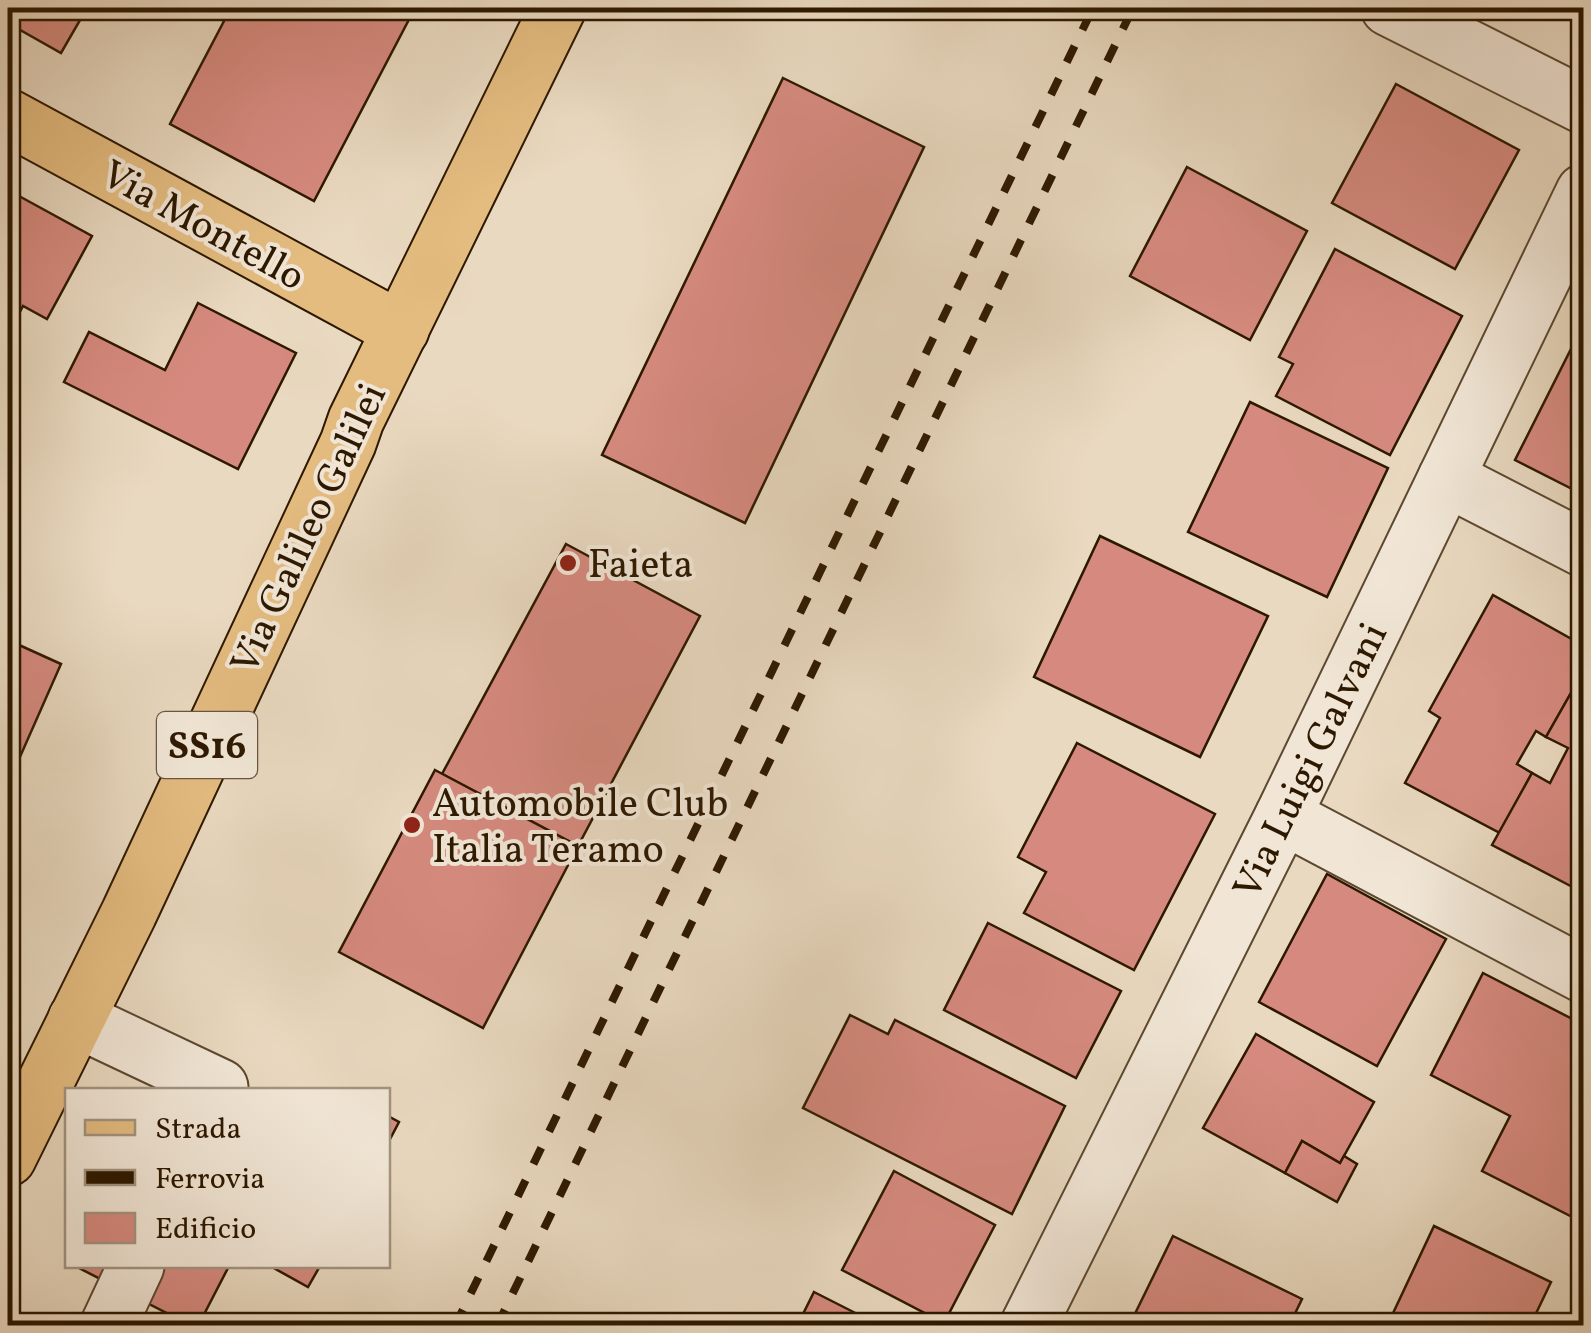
<svg xmlns="http://www.w3.org/2000/svg" width="1591" height="1333" font-family="Vollkorn,serif">
<style>
.building{fill:#d68a7f;stroke:#2d1800;stroke-width:2.5}
.lines{fill:none;stroke-linecap:round;stroke-linejoin:round}
.minor-casing{stroke:#5c4830;stroke-width:59}
.major-casing{stroke:#2d1800;stroke-width:59}
.minor{stroke:#f1e6d6;stroke-width:55}
.major{stroke:#e4bc80;stroke-width:55}
.rail{stroke:#2d1800;stroke-width:8;stroke-dasharray:18 18;stroke-linecap:butt}
.poi-dot{fill:#8f2418;stroke:#f1e6d6;stroke-width:4}
.labels{text-anchor:middle;stroke-width:8;stroke-linejoin:round;paint-order:stroke}
.shield{fill:#f1e6d6;stroke:#685640;stroke-width:2.5}
.shield-label{font-size:38px;font-weight:bold;fill:#2d1800}
.street-label{font-size:40px;fill:#2d1800;stroke:#f1e6d6}
.poi-label{font-size:40px;fill:#2d1800;stroke:#f1e6d6;text-anchor:start}
</style>
<rect width="100%" height="100%" fill="#e9d9c0"/>
<filter id="stains"><feTurbulence type="fractalNoise" baseFrequency=".002" numOctaves="4"/><feColorMatrix values="0 0 0 0 .2 0 0 0 0 .09 0 0 0 0 .02 0 0 0 .5 -.17"/></filter>
<radialGradient id="worn" r=".72"><stop offset=".6" stop-color="#630" stop-opacity="0"/><stop offset="1" stop-color="#630" stop-opacity=".3"/></radialGradient>
<g class="building">
<path d="M 8,8 L 87,8 L 61,53 L 13,26 L 8,37 Z"/>
<path d="M 198,8 L 415,8 L 314,201 L 170,124 L 224,21 Z"/>
<path d="M 783,78 L 924,147 L 745,523 L 602,455 Z"/>
<path d="M 1396,84 L 1519,150 L 1455,269 L 1332,203 Z"/>
<path d="M 1187,167 L 1307,231 L 1250,340 L 1130,276 Z"/>
<path d="M 8,190 L 92,236 L 47,319 L 23,306 L 12,327 L 8,325 Z"/>
<path d="M 1335,249 L 1462,316 L 1390,455 L 1276,396 L 1293,364 L 1279,357 Z"/>
<path d="M 198,303 L 296,353 L 238,469 L 64,382 L 89,332 L 165,370 Z"/>
<path d="M 1574,343 L 1584,348 L 1584,495 L 1515,460 Z"/>
<path d="M 1250,402 L 1388,468 L 1327,597 L 1188,532 Z"/>
<path d="M 1100,536 L 1268,616 L 1200,757 L 1034,677 Z"/>
<path d="M 566,544 L 700,616 L 578,846 L 442,774 Z"/>
<path d="M 1493,595 L 1584,646 L 1584,670 L 1546,737 L 1536,731 L 1517,764 L 1532,773 L 1500,833 L 1405,783 L 1440,718 L 1429,711 Z"/>
<path d="M 8,640 L 61,664 L 8,784 Z"/>
<path d="M 1584,670 L 1584,893 L 1492,845 L 1532,773 L 1550,783 L 1568,748 L 1546,737 Z"/>
<path d="M 1077,743 L 1215,814 L 1134,970 L 1024,913 L 1046,872 L 1018,857 Z"/>
<path d="M 435,770 L 578,846 L 483,1028 L 339,952 Z"/>
<path d="M 1327,874 L 1446,939 L 1377,1066 L 1259,1002 Z"/>
<path d="M 988,923 L 1121,991 L 1076,1078 L 944,1010 Z"/>
<path d="M 1483,973 L 1584,1025 L 1584,1223 L 1482,1171 L 1510,1116 L 1431,1075 Z"/>
<path d="M 850,1015 L 888,1034 L 895,1020 L 1065,1106 L 1012,1214 L 803,1108 Z"/>
<path d="M 1256,1034 L 1374,1102 L 1340,1163 L 1302,1141 L 1285,1173 L 1203,1128 Z"/>
<path d="M 388,1116 L 399,1122 L 388,1143 Z"/>
<path d="M 1302,1141 L 1340,1163 L 1344,1156 L 1357,1164 L 1337,1202 L 1285,1173 Z"/>
<path d="M 894,1171 L 995,1225 L 944,1323 L 842,1270 Z"/>
<path d="M 1434,1226 L 1551,1282 L 1530,1326 L 1387,1326 Z"/>
<path d="M 1173,1236 L 1302,1299 L 1289,1326 L 1129,1326 Z"/>
<path d="M 75,1266 L 229,1266 L 198,1326 L 192,1326 Z"/>
<path d="M 270,1266 L 320,1266 L 308,1287 Z"/>
<path d="M 814,1292 L 881,1326 L 797,1326 Z"/>
</g>
<g class="lines">
<g class="minor-casing">
<g id="minor">
<path d="M 1389,8 L 1584,106"/>
<path d="M 1446,478 L 1584,549"/>
<path d="M 1283,816 L 1584,975"/>
<path d="M 76,1019 L 220,1087 L 219,1090"/>
<path d="M 108,1326 L 136,1266"/>
<path d="M 1028,1326 L 1283,816 L 1584,192"/>
</g>
</g>
<g class="major-casing">
<g id="major">
<path d="M 8,117 L 401,330"/>
<path d="M 8,1158 L 129,913 L 348,443 L 356,420 L 558,8"/>
</g>
</g>
<use href="#minor" class="minor"/>
<use href="#major" class="major"/>
<g class="rail">
<path d="M 455,1326 L 1093,8"/>
<path d="M 497,1326 L 1133,8"/>
</g>
</g>
<g class="poi-dot">
<circle cx="568" cy="563" r="10"/>
<circle cx="412" cy="825" r="10"/>
</g>
<g class="labels">
<rect class="shield" x="157" y="712" width="100" height="66" rx="8"/>
<g class="shield-label">
<text x="207" y="758">SS16</text>
</g>
<g class="street-label">
<text transform="translate(204 224) rotate(29)" y="14">Via Montello</text>
<text transform="translate(307 528) rotate(-65)" y="14">Via Galileo Galilei</text>
<text transform="translate(1309 760) rotate(-64)" y="14">Via Luigi Galvani</text>
</g>
<g class="poi-label">
<text x="588" y="577">Faieta</text>
<text x="432" y="816">Automobile Club<tspan x="432" dy="46">Italia Teramo</tspan></text>
</g>
</g>
<rect width="1591" height="1333" fill="none" stroke="#e9d9c0" stroke-width="40"/>
<rect x="10" y="10" width="1571" height="1313" fill="none" stroke="#2d1800" stroke-width="5"/>
<rect x="20" y="20" width="1551" height="1293" fill="none" stroke="#2d1800" stroke-width="2.5"/>
<rect x="65" y="1088" width="325" height="180" fill="#f1e6d6" stroke="#a39480" stroke-width="2.5"/>
<rect x="85" y="1120" width="50" height="15" fill="#e4bc80" stroke="#a39480" stroke-width="2.5"/>
<text x="155" y="1138" font-size="30" fill="#2d1800">Strada</text>
<rect x="85" y="1170" width="50" height="15" fill="#2d1800" stroke="#a39480" stroke-width="2.5"/>
<text x="155" y="1188" font-size="30" fill="#2d1800">Ferrovia</text>
<rect x="85" y="1213" width="50" height="30" fill="#d68a7f" stroke="#a39480" stroke-width="2.5"/>
<text x="155" y="1238" font-size="30" fill="#2d1800">Edificio</text>
<rect width="100%" height="100%" filter="url(#stains)"/>
<rect width="100%" height="100%" fill="url(#worn)"/>
</svg>
